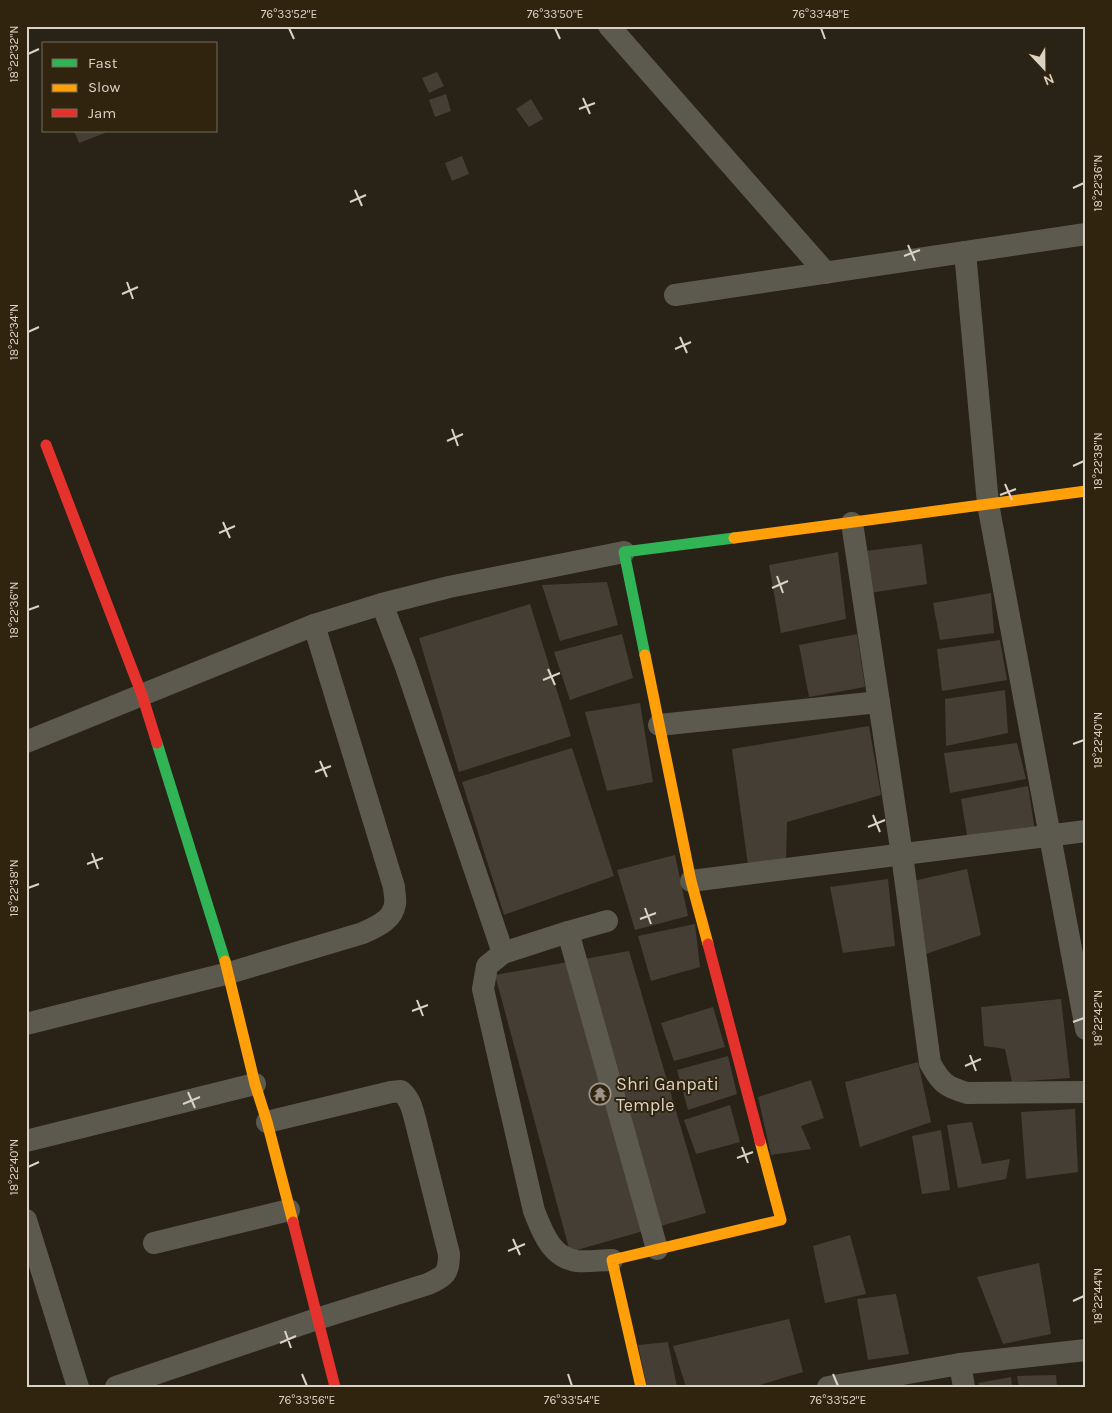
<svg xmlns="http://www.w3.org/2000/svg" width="1112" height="1413" font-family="Karla,sans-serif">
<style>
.building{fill:#443e34}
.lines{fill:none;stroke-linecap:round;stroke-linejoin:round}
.street{stroke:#5c5a4f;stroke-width:22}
.fast{stroke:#30b455;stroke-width:11}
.slow{stroke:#ff9f0a;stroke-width:11}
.jam{stroke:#e5322d;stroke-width:11}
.ticks{fill:none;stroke:#dbd2c6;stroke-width:2}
.labels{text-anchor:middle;stroke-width:4;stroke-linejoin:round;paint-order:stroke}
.poi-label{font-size:18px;fill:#dbd2c6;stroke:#31240f;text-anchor:start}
.neatline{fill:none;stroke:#dbd2c6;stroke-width:2}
.ticks-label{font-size:12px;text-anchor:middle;fill:#dbd2c6}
</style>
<rect width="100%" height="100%" fill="#292217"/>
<g class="building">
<path d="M 437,72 L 444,86 L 429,93 L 422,78 Z"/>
<path d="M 446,94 L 451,111 L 435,117 L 429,100 Z"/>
<path d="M 531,99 L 543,119 L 529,127 L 516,109 Z"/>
<path d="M 74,131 L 105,131 L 105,133 L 79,143 Z"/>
<path d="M 462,156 L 469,174 L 452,181 L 445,163 Z"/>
<path d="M 922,544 L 927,584 L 870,593 L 865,551 Z"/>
<path d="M 838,552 L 846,619 L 781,633 L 769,565 Z"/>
<path d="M 607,582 L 618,625 L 560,641 L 542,585 Z"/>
<path d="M 991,593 L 994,633 L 940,640 L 933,603 Z"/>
<path d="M 530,604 L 571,736 L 459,772 L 419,638 Z"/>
<path d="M 622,634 L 633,678 L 570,700 L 554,652 Z"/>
<path d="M 857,634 L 865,687 L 809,697 L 799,645 Z"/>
<path d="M 1000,640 L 1007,680 L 942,691 L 937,649 Z"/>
<path d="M 1005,690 L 1008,733 L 946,746 L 945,699 Z"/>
<path d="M 640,703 L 653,782 L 607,791 L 585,712 Z"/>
<path d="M 869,726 L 881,795 L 787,822 L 786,863 L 748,865 L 732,749 Z"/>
<path d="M 1017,743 L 1026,779 L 950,793 L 944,753 Z"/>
<path d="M 572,748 L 614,876 L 504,915 L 462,782 Z"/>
<path d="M 1028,786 L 1035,831 L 968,841 L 961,799 Z"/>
<path d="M 675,855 L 688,916 L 635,930 L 617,870 Z"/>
<path d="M 967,869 L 981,935 L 923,955 L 913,881 Z"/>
<path d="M 888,879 L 895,946 L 843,953 L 830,887 Z"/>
<path d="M 695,924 L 700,967 L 651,981 L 638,936 Z"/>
<path d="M 629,951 L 706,1213 L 570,1252 L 495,975 Z"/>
<path d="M 1061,999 L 1070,1078 L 1012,1082 L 1005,1049 L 984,1046 L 981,1007 Z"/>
<path d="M 713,1007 L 725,1047 L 674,1061 L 661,1023 Z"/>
<path d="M 728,1056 L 737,1094 L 688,1110 L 677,1070 Z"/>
<path d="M 918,1062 L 931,1122 L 860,1147 L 845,1082 Z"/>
<path d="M 811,1080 L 824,1118 L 801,1126 L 811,1149 L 771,1155 L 758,1097 Z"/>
<path d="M 730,1105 L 740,1142 L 696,1154 L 684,1120 Z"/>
<path d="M 1075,1109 L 1078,1172 L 1026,1179 L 1021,1112 Z"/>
<path d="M 972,1122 L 982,1164 L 1010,1159 L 1006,1179 L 958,1188 L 947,1125 Z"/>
<path d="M 941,1130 L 950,1190 L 922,1194 L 912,1136 Z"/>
<path d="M 850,1235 L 866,1294 L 825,1303 L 813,1246 Z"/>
<path d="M 1039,1263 L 1051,1334 L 1003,1344 L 977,1277 Z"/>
<path d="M 896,1294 L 909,1354 L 868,1360 L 857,1299 Z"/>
<path d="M 789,1319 L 803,1372 L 753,1387 L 686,1387 L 673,1346 Z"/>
<path d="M 668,1342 L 677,1387 L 647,1387 L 638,1345 Z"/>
<path d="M 1056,1375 L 1057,1387 L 1019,1387 L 1017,1376 Z"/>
<path d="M 1011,1377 L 1012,1387 L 979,1387 L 978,1383 Z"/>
</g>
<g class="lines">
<g class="street">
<path d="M 609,26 L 826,273"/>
<path d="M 965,252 L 988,504 L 1086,1029"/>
<path d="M 675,295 L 1086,234"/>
<path d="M 852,523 L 902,855 L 930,1063 C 941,1083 946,1087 967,1093 L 1086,1092"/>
<path d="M 382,604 L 405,664 L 503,953"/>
<path d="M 659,725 L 879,702"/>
<path d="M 26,742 L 314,625 L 382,604 L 449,587 L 624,552"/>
<path d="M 691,881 L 1086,831"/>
<path d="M 607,921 L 568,932 L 503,953 L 487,966 L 483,989 L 534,1211 C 542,1231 551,1258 577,1261 C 588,1262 601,1260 612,1260"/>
<path d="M 568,932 L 657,1249"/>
<path d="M 26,1024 L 229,973 L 363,933 C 376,927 393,920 395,904 C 396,899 394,892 394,887 L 314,625"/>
<path d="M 26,1141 L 255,1084"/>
<path d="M 26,1220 L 78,1387"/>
<path d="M 154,1243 L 289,1210"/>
<path d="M 960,1364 L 964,1387"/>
<path d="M 116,1387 L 317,1319 L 428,1284 C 445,1276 449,1274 449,1254 L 415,1119 C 412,1108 410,1099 401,1091 L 391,1092 L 267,1122"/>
<path d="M 828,1387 L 960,1364 L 1086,1350"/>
</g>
<g class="fast">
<path d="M 645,655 L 624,552 L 734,538"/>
<path d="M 157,743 L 225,961"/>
</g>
<g class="slow">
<path d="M 734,538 L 1086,491"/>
<path d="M 645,655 L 691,881 L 708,944"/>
<path d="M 225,961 L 255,1084 L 267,1122 L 293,1222"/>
<path d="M 641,1387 L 612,1260 L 781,1220 L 760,1141"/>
</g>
<g class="jam">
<path d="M 46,445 L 142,695 L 157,743"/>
<path d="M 708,944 L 760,1141"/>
<path d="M 293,1222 L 335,1387"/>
</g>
</g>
<path class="ticks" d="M 289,28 L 294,39M 555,28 L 560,39M 821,28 L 825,39M 28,54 L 39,49M 583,98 L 590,114M 579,109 L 595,103M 1073,188 L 1084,183M 355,190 L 362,206M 350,202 L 366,195M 908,245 L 915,261M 904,256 L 920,250M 127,282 L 133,299M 122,294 L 138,287M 28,332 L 39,327M 680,337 L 687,353M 675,349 L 691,342M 452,429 L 458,446M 447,441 L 463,434M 1073,466 L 1084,461M 1005,484 L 1012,500M 1000,495 L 1016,489M 223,522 L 230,538M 219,533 L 235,526M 777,576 L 783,593M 772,588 L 788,581M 28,610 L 39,606M 548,669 L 555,685M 543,680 L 560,673M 1073,744 L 1084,740M 320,761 L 327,777M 315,772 L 331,766M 873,815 L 880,832M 868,827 L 885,820M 92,853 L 98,869M 87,864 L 103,858M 28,888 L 39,884M 645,908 L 651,924M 640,919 L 656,913M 417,1000 L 423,1016M 412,1011 L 428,1005M 1073,1022 L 1084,1018M 970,1055 L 976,1071M 965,1066 L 981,1059M 188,1092 L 195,1108M 183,1104 L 200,1097M 742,1147 L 748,1163M 737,1158 L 753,1152M 28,1167 L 39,1162M 513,1239 L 520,1255M 508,1251 L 525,1244M 1073,1301 L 1084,1296M 285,1331 L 291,1348M 280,1343 L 296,1336M 302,1374 L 307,1386M 568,1374 L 572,1386M 833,1374 L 838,1386"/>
<defs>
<g id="temple-ring" transform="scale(1.125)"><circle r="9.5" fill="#31240f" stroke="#9d9489" stroke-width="1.5"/><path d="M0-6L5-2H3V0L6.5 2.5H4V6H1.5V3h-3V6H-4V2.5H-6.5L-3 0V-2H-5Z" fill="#9d9489"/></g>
</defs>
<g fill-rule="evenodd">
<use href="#temple-ring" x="600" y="1094"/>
</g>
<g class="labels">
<g class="poi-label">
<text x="616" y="1090">Shri Ganpati<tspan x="616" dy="21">Temple</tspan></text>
</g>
</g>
<rect width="1112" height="1413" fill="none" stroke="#31240f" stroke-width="55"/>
<rect x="42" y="42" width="175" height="90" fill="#31240f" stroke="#756a58"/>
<rect x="52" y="59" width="25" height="8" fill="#30b455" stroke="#756a58"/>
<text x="88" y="68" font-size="15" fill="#dbd2c6">Fast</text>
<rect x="52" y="84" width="25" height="8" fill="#ff9f0a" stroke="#756a58"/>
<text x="88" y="92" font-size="15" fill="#dbd2c6">Slow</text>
<rect x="52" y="109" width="25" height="8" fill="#e5322d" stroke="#756a58"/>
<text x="88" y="118" font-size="15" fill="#dbd2c6">Jam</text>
<g transform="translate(1044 68) rotate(158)" stroke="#31240f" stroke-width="4" paint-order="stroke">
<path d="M0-4L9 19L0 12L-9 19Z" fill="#dbd2c6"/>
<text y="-8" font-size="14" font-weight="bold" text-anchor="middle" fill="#dbd2c6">N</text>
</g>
<rect x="28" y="28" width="1056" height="1358" class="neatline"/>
<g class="ticks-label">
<text x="289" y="18">76°33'52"E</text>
<text x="555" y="18">76°33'50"E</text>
<text x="821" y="18">76°33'48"E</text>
<text transform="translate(14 54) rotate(-90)" y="4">18°22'32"N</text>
<text transform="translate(1098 183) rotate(-90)" y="4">18°22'36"N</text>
<text transform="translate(14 332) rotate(-90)" y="4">18°22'34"N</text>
<text transform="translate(1098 461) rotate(-90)" y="4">18°22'38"N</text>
<text transform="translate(14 610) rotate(-90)" y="4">18°22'36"N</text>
<text transform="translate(1098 740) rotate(-90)" y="4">18°22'40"N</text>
<text transform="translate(14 888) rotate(-90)" y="4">18°22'38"N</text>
<text transform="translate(1098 1018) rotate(-90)" y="4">18°22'42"N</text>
<text transform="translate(14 1167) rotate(-90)" y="4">18°22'40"N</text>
<text transform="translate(1098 1296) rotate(-90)" y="4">18°22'44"N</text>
<text x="307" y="1404">76°33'56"E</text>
<text x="572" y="1404">76°33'54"E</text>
<text x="838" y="1404">76°33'52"E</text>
</g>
</svg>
